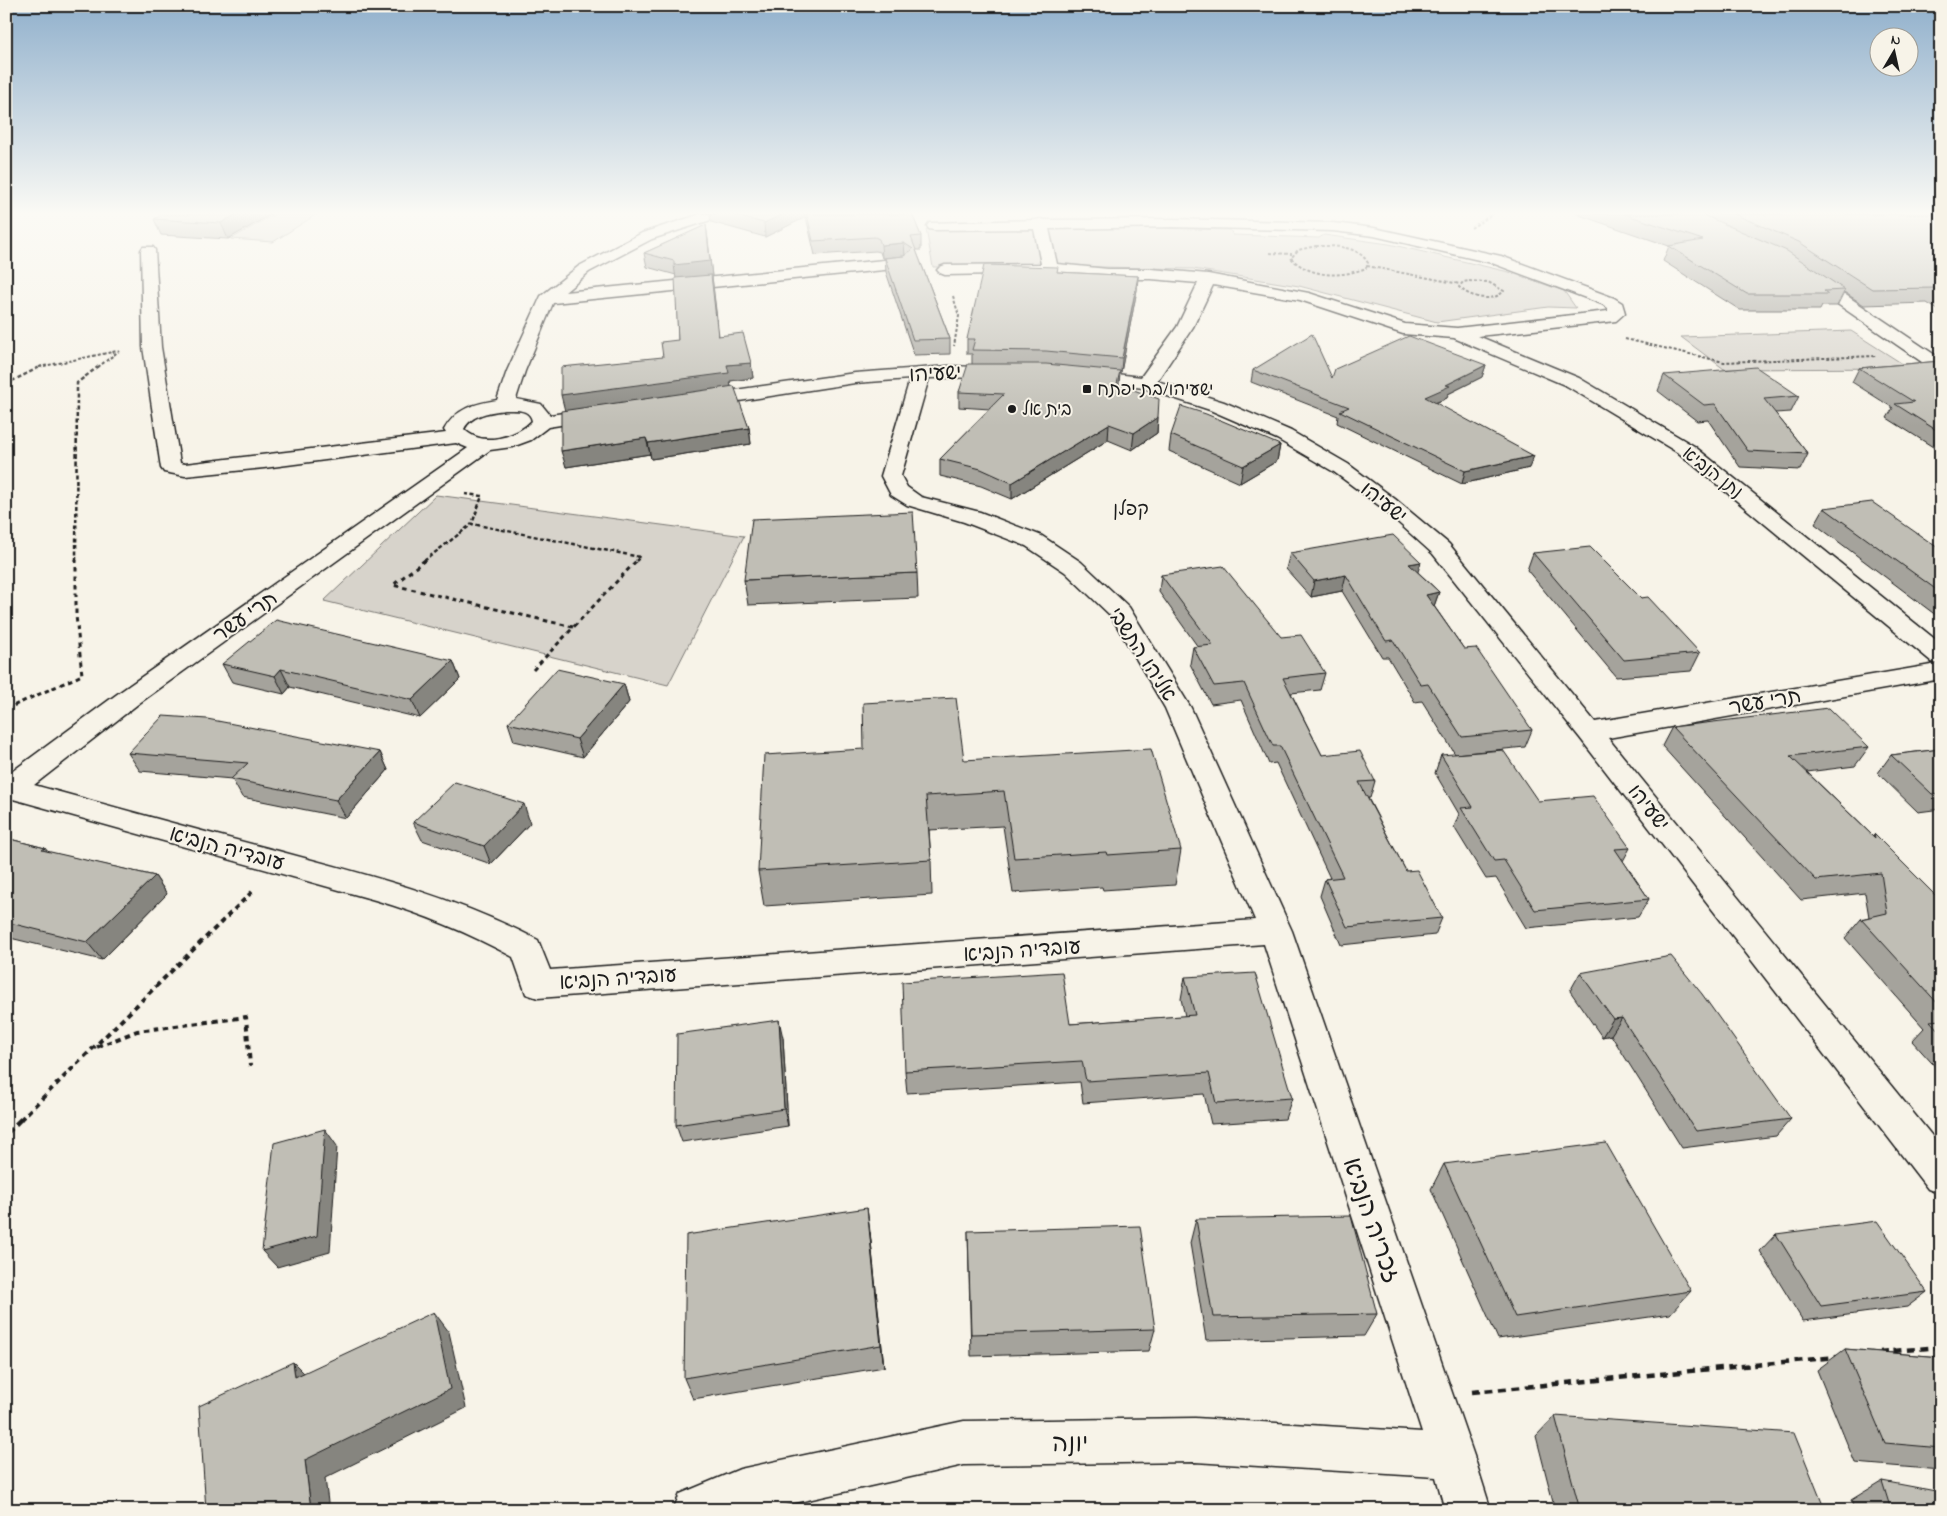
<svg xmlns="http://www.w3.org/2000/svg" width="1947" height="1516" font-family="'Indie Flower','Playpen Sans Hebrew',sans-serif">
<style>
.green{fill:#d7d3cb;stroke:#7a7874}
.lines{fill:none;stroke-linecap:round;stroke-linejoin:round}
.minor-casing{stroke:#1c1c1c;stroke-width:3}
.path-far4{stroke:#1c1c1c;stroke-width:2;stroke-dasharray:3 2;stroke-linecap:butt}
.path-far3{stroke:#1c1c1c;stroke-width:2.5;stroke-dasharray:4 2.5;stroke-linecap:butt}
.path-far2{stroke:#1c1c1c;stroke-width:3;stroke-dasharray:4.5 4;stroke-linecap:butt}
.path-far1{stroke:#1c1c1c;stroke-width:4;stroke-dasharray:5.5 4.5;stroke-linecap:butt}
.path{stroke:#1c1c1c;stroke-width:4.5;stroke-dasharray:8 5.5;stroke-linecap:butt}
.minor{fill:#f7f3e8;fill-rule:evenodd}
.wall{fill:#a5a39c;stroke:#1c1c1c}
.shaded-wall{fill:#86857f;stroke:#1c1c1c}
.building{fill:#c0beb5;stroke:#1c1c1c}
.poi-dot{fill:#1c1c1c;stroke:#f7f3e8;stroke-width:2}
.labels{text-anchor:middle;stroke-width:4;stroke-linejoin:round;paint-order:stroke}
.far-poi-label{font-size:18px;fill:#1c1c1c;stroke:#f7f3e8;text-anchor:start}
.far-street-label{font-size:18px;fill:#1c1c1c;stroke:#f7f3e8}
.far-neighbourhood-label{font-size:19px;fill:#1c1c1c;stroke:#f7f3e8}
.street-label{font-size:21px;fill:#1c1c1c;stroke:#f7f3e8}
.near-street-label{font-size:25px;fill:#1c1c1c;stroke:#f7f3e8}
</style>
<rect width="100%" height="100%" fill="#f7f3e8"/>
<filter id="ink" filterUnits="userSpaceOnUse"><feTurbulence type="fractalNoise" baseFrequency=".02" numOctaves="2"/><feDisplacementMap in="SourceGraphic" scale="10" xChannelSelector="R" yChannelSelector="G"/><feConvolveMatrix kernelMatrix="1 2 1 2 8 2 1 2 1" color-interpolation-filters="sRGB"/></filter>
<g filter="url(#ink)">
<g class="green">
<path d="M 275,214 L 317,214 L 273,242 L 231,239 Z"/>
<path d="M 1081,226 L 1230,230 L 1233,235 L 1319,238 L 1324,235 L 1389,244 L 1509,272 L 1564,291 L 1576,308 L 1548,307 L 1437,322 L 1299,286 L 1193,269 L 1059,266 L 933,267 L 926,229 Z"/>
<path d="M 1851,331 L 1909,368 L 1724,369 L 1681,337 Z"/>
<path d="M 436,495 L 744,536 L 668,685 L 324,601 Z"/>
</g>
<g class="lines">
<g class="minor-casing">
<g id="minor">
<path d="M 701,214 L 722,214 L 720,217 L 652,239 L 589,272 L 565,292 L 904,258 L 909,260 L 912,263 L 909,266 L 904,268 L 553,303 L 525,371 L 516,399 L 541,404 L 550,415 L 597,408 L 604,410 L 606,414 L 604,418 L 548,427 L 531,440 L 512,447 L 490,450 L 138,704 L 34,785 C 111,806 189,828 267,848 C 360,873 452,895 538,940 L 550,970 L 1255,920 L 1165,708 L 1111,616 L 1065,572 L 1026,546 L 964,522 L 907,505 L 891,495 L 881,476 L 910,379 L 855,383 L 700,407 L 693,405 L 691,401 L 693,397 L 700,395 L 855,373 L 949,366 L 1008,368 L 1011,372 L 1008,376 L 1002,377 L 929,378 L 901,476 L 907,487 L 921,497 L 980,512 L 1042,536 L 1081,562 L 1129,607 L 1191,708 L 1292,931 L 1474,1456 L 1491,1510 L 1445,1510 L 1436,1477 L 1195,1462 L 964,1465 L 763,1510 L 673,1510 L 680,1494 L 740,1469 L 964,1421 L 1195,1418 L 1422,1432 L 1264,944 L 538,998 L 526,994 L 513,957 C 469,933 423,914 375,900 L 13,799 L 6,801 L 6,776 L 120,692 L 468,448 L 456,443 L 264,468 L 185,476 L 164,472 L 161,468 L 143,347 L 141,250 L 143,247 L 153,247 L 155,250 L 161,347 L 180,463 L 185,464 L 446,433 L 444,430 C 456,408 474,404 497,400 L 507,371 L 541,296 L 579,266 L 642,233 ZM 505,410 C 515,410 530,408 532,421 C 517,437 481,448 464,429 C 472,414 490,412 505,410 Z"/>
<path d="M 1040,219 L 1045,220 L 1173,219 L 1333,223 L 1374,228 L 1501,256 L 1614,298 L 1622,303 L 1625,313 L 1616,321 L 1478,336 L 1579,378 L 1694,446 L 1941,644 L 1941,679 L 1608,738 L 1941,1147 L 1941,1194 L 1928,1189 L 1580,738 L 1433,554 L 1381,507 L 1334,472 L 1277,439 L 1210,410 L 1143,388 L 1077,379 L 1074,375 L 1077,371 L 1083,370 L 1141,377 L 1177,327 L 1198,283 L 1151,279 L 1108,279 L 1050,273 L 945,275 L 940,273 L 937,270 L 940,267 L 945,265 L 1041,264 L 1034,229 L 934,230 L 929,229 L 927,226 L 929,223 L 1035,220 ZM 1173,227 L 1333,231 L 1374,236 L 1492,263 L 1602,304 L 1608,308 L 1608,311 L 1457,328 L 1405,324 L 1309,293 L 1208,274 L 1151,269 L 1108,269 L 1057,264 L 1049,229 ZM 1213,285 L 1300,300 L 1403,334 L 1454,338 L 1567,386 L 1680,454 L 1932,662 L 1937,664 L 1595,722 L 1449,544 L 1395,499 L 1348,464 L 1291,431 L 1224,402 L 1157,381 L 1193,327 Z"/>
<path d="M 1810,273 L 1816,275 L 1941,359 L 1941,372 L 1935,371 L 1804,281 L 1802,278 L 1804,275 Z"/>
</g>
</g>
<g class="path-far4">
<path d="M 1471,228 L 1493,214"/>
<path d="M 1316,246 C 1334,246 1358,245 1368,263 L 1366,268 C 1341,278 1311,278 1291,258 L 1298,250 Z"/>
<path d="M 1270,253 L 1292,254"/>
<path d="M 1367,266 L 1460,284"/>
<path d="M 1469,281 L 1488,282 L 1504,291 C 1493,303 1470,298 1459,287 L 1463,282 Z"/>
<path d="M 953,296 L 959,316 L 954,346"/>
<path d="M 1625,339 L 1724,362 L 1876,356"/>
<path d="M 39,367 L 117,351"/>
<path d="M 98,367 L 119,351"/>
</g>
<g class="path-far3">
<path d="M 6,384 L 42,366"/>
<path d="M 465,494 L 482,496 L 472,524"/>
<path d="M 76,561 L 77,383 L 99,366"/>
<path d="M 424,561 L 472,524 L 640,557 L 636,561"/>
</g>
<g class="path-far2">
<path d="M 425,560 L 393,585 L 573,627"/>
<path d="M 533,670 L 637,560"/>
<path d="M 6,709 L 82,675 L 76,615 L 76,560"/>
</g>
<g class="path-far1">
<path d="M 97,1047 L 137,1031 L 246,1017 L 250,1066"/>
<path d="M 20,1120 L 255,889"/>
</g>
<g class="path">
<path d="M 6,1134 L 21,1119"/>
<path d="M 1880,1352 L 1941,1347"/>
<path d="M 1472,1392 L 1837,1357"/>
</g>
<use href="#minor" class="minor"/>
</g>
<g class="wall">
<path d="M 272,214 L 228,239 L 161,235 L 154,219 Z"/>
<path d="M 710,214 L 912,214 L 921,236 L 921,250 L 916,250 L 950,339 L 950,354 L 914,355 L 886,272 L 885,258 L 882,258 L 880,252 L 876,251 L 815,255 L 806,217 L 765,237 L 711,222 Z"/>
<path d="M 1576,214 L 1936,214 L 1941,216 L 1941,312 L 1927,303 L 1864,305 L 1844,292 L 1837,306 L 1822,306 L 1820,310 L 1740,310 L 1663,261 L 1669,246 Z"/>
<path d="M 706,225 L 719,336 L 751,363 L 753,378 L 730,381 L 731,387 L 749,428 L 751,444 L 651,459 L 650,454 L 566,467 L 565,410 L 663,357 L 678,340 L 676,275 L 647,267 L 644,253 Z"/>
<path d="M 1058,272 L 1138,276 L 1137,290 L 1121,372 L 1120,372 L 1119,385 L 1158,417 L 1157,433 L 1132,450 L 1108,440 L 1012,499 L 981,486 L 940,476 L 940,459 L 990,409 L 959,407 L 959,392 L 972,364 L 972,354 L 967,354 L 967,339 Z"/>
<path d="M 1941,361 L 1941,452 L 1887,418 L 1893,408 L 1852,382 L 1859,368 Z"/>
<path d="M 1486,365 L 1482,377 L 1448,394 L 1447,398 L 1436,403 L 1529,468 L 1462,484 L 1337,423 L 1338,416 L 1251,382 L 1253,370 L 1332,378 Z"/>
<path d="M 1664,375 L 1799,396 L 1791,412 L 1775,413 L 1808,454 L 1800,470 L 1740,467 L 1708,420 L 1697,421 L 1658,391 Z"/>
<path d="M 1171,435 L 1280,445 L 1277,461 L 1240,483 L 1169,451 Z"/>
<path d="M 1824,508 L 1941,550 L 1941,619 L 1815,524 Z"/>
<path d="M 1290,553 L 1418,572 L 1439,592 L 1434,606 L 1464,649 L 1532,730 L 1525,747 L 1455,754 L 1422,701 L 1415,702 L 1388,657 L 1382,657 L 1342,591 L 1311,597 L 1286,569 Z"/>
<path d="M 1533,553 L 1641,598 L 1700,653 L 1691,671 L 1616,677 L 1527,570 Z"/>
<path d="M 917,573 L 918,598 L 748,605 L 744,580 Z"/>
<path d="M 1161,575 L 1281,637 L 1325,673 L 1320,690 L 1291,693 L 1322,755 L 1375,781 L 1370,798 L 1368,798 L 1406,871 L 1442,918 L 1435,935 L 1341,945 L 1320,896 L 1325,879 L 1330,878 L 1276,763 L 1269,764 L 1241,700 L 1211,704 L 1190,664 L 1193,647 L 1198,647 L 1159,592 Z"/>
<path d="M 453,661 L 460,679 L 420,718 L 290,687 L 284,694 L 232,682 L 222,664 Z"/>
<path d="M 624,684 L 629,702 L 583,757 L 514,741 L 508,723 Z"/>
<path d="M 1672,727 L 1869,747 L 1855,766 L 1807,772 L 1873,836 L 1874,834 L 1941,901 L 1941,1073 L 1912,1041 L 1924,1028 L 1845,938 L 1861,919 L 1869,917 L 1865,893 L 1801,900 L 1662,746 Z"/>
<path d="M 1941,749 L 1941,809 L 1918,812 L 1878,773 L 1891,755 Z"/>
<path d="M 380,752 L 388,770 L 346,818 L 242,797 L 232,779 L 140,771 L 128,753 Z"/>
<path d="M 1441,755 L 1538,801 L 1630,848 L 1623,861 L 1649,899 L 1638,917 L 1526,928 L 1496,878 L 1486,879 L 1454,827 L 1459,814 L 1435,773 Z"/>
<path d="M 964,760 L 1181,850 L 1175,885 L 1103,890 L 1102,887 L 1013,893 L 1003,826 L 929,830 L 931,860 L 932,895 L 764,906 L 758,871 Z"/>
<path d="M 413,822 L 530,823 L 491,864 L 422,840 Z"/>
<path d="M 6,838 L 45,848 L 48,852 L 155,876 L 167,894 L 102,960 L 6,937 Z"/>
<path d="M 1580,973 L 1791,1119 L 1776,1136 L 1682,1148 L 1611,1035 L 1602,1037 L 1570,991 Z"/>
<path d="M 1185,977 L 1292,1098 L 1285,1119 L 1211,1124 L 1204,1094 L 1083,1103 L 1080,1082 L 907,1093 L 905,1071 L 1070,1024 L 1185,1016 L 1181,999 Z"/>
<path d="M 783,1038 L 788,1126 L 682,1142 L 676,1125 Z"/>
<path d="M 1444,1164 L 1691,1291 L 1670,1314 L 1498,1339 L 1431,1189 Z"/>
<path d="M 1196,1219 L 1377,1314 L 1364,1336 L 1206,1340 L 1190,1243 Z"/>
<path d="M 968,1231 L 1155,1329 L 1149,1351 L 971,1356 Z"/>
<path d="M 870,1232 L 884,1367 L 693,1399 L 684,1378 Z"/>
<path d="M 1776,1234 L 1927,1292 L 1907,1307 L 1803,1321 L 1760,1251 Z"/>
<path d="M 1845,1349 L 1941,1357 L 1941,1470 L 1855,1463 L 1817,1370 Z"/>
<path d="M 1555,1416 L 1825,1510 L 1555,1510 L 1536,1436 Z"/>
<path d="M 1882,1481 L 1941,1510 L 1854,1510 L 1851,1500 Z"/>
</g>
<g class="shaded-wall">
<path d="M 237,214 L 272,214 L 228,239 L 221,223 Z"/>
<path d="M 784,214 L 805,214 L 806,217 L 765,237 L 764,223 Z"/>
<path d="M 706,225 L 708,239 L 720,351 L 676,279 L 674,265 Z"/>
<path d="M 904,243 L 905,256 L 882,258 L 881,245 Z"/>
<path d="M 1138,276 L 1137,290 L 1121,372 L 1122,358 Z"/>
<path d="M 751,363 L 753,378 L 730,381 L 731,388 L 565,411 L 561,395 L 727,365 Z"/>
<path d="M 1486,365 L 1482,377 L 1448,394 L 1447,398 L 1422,408 L 1425,397 L 1446,385 Z"/>
<path d="M 1158,417 L 1157,433 L 1132,450 L 1134,433 Z"/>
<path d="M 1109,424 L 1108,440 L 1012,499 L 1012,483 Z"/>
<path d="M 749,428 L 751,444 L 651,459 L 648,443 Z"/>
<path d="M 646,438 L 650,454 L 566,467 L 561,451 Z"/>
<path d="M 1280,445 L 1277,461 L 1240,483 L 1243,466 Z"/>
<path d="M 1534,456 L 1529,468 L 1462,484 L 1465,471 Z"/>
<path d="M 1421,562 L 1416,578 L 1409,564 Z"/>
<path d="M 1346,575 L 1342,591 L 1311,597 L 1314,581 Z"/>
<path d="M 1439,592 L 1433,609 L 1426,595 Z"/>
<path d="M 453,661 L 460,679 L 420,718 L 412,700 Z"/>
<path d="M 281,669 L 290,687 L 284,694 L 275,676 Z"/>
<path d="M 624,684 L 629,702 L 583,757 L 577,739 Z"/>
<path d="M 380,752 L 388,770 L 346,818 L 336,800 Z"/>
<path d="M 524,804 L 530,823 L 491,864 L 484,846 Z"/>
<path d="M 155,876 L 167,894 L 102,960 L 87,942 Z"/>
<path d="M 1622,1018 L 1611,1035 L 1602,1037 L 1613,1019 Z"/>
<path d="M 779,1020 L 783,1038 L 788,1126 L 784,1109 Z"/>
<path d="M 325,1129 L 337,1146 L 330,1252 L 277,1267 L 262,1251 Z"/>
<path d="M 867,1208 L 870,1232 L 884,1367 L 881,1345 Z"/>
<path d="M 434,1312 L 449,1332 L 466,1408 L 325,1478 L 329,1510 L 311,1510 L 305,1460 Z"/>
<path d="M 293,1362 L 313,1382 L 295,1377 Z"/>
</g>
<g class="building">
<path d="M 163,214 L 237,214 L 221,223 L 154,219 Z"/>
<path d="M 728,214 L 784,214 L 764,223 Z"/>
<path d="M 807,214 L 912,214 L 921,236 L 911,237 L 950,339 L 913,340 L 885,258 L 904,256 L 913,249 L 904,243 L 881,245 L 879,239 L 875,237 L 813,241 Z"/>
<path d="M 1624,214 L 1701,214 L 1787,251 L 1845,290 L 1824,291 L 1828,294 L 1747,294 L 1669,246 L 1703,240 Z"/>
<path d="M 1734,214 L 1936,214 L 1941,216 L 1941,290 L 1936,288 L 1872,289 L 1799,242 Z"/>
<path d="M 706,225 L 710,261 L 674,265 L 674,261 L 644,253 Z"/>
<path d="M 984,265 L 1058,267 L 1057,272 L 1138,276 L 1122,358 L 1046,351 L 972,350 L 975,339 L 967,339 Z"/>
<path d="M 711,275 L 718,336 L 743,333 L 751,363 L 727,365 L 729,373 L 561,395 L 561,367 L 663,357 L 661,342 L 678,340 L 675,278 Z"/>
<path d="M 1312,334 L 1332,378 L 1335,369 L 1409,336 L 1486,365 L 1446,385 L 1450,386 L 1425,397 L 1534,456 L 1465,471 L 1340,411 L 1349,407 L 1253,370 Z"/>
<path d="M 1941,361 L 1941,433 L 1895,404 L 1914,402 L 1859,368 Z"/>
<path d="M 968,364 L 1046,364 L 1120,371 L 1117,384 L 1159,399 L 1158,417 L 1134,433 L 1109,424 L 1012,483 L 981,469 L 940,459 L 1004,394 L 959,392 Z"/>
<path d="M 1756,367 L 1799,396 L 1764,399 L 1808,454 L 1748,451 L 1715,404 L 1704,405 L 1664,375 Z"/>
<path d="M 734,386 L 749,428 L 648,443 L 646,438 L 561,451 L 561,411 Z"/>
<path d="M 1181,406 L 1206,414 L 1280,445 L 1243,466 L 1171,435 Z"/>
<path d="M 1872,502 L 1941,550 L 1941,593 L 1824,508 Z"/>
<path d="M 913,512 L 917,573 L 744,580 L 752,519 Z"/>
<path d="M 1393,535 L 1421,562 L 1409,564 L 1439,592 L 1426,595 L 1464,649 L 1476,648 L 1532,730 L 1462,737 L 1428,684 L 1421,685 L 1393,640 L 1386,641 L 1346,575 L 1314,581 L 1290,553 Z"/>
<path d="M 1590,547 L 1641,598 L 1648,597 L 1700,653 L 1624,660 L 1533,553 Z"/>
<path d="M 1223,566 L 1281,637 L 1301,635 L 1325,673 L 1283,678 L 1322,755 L 1360,751 L 1375,781 L 1359,782 L 1406,871 L 1417,870 L 1442,918 L 1347,927 L 1325,879 L 1343,877 L 1280,746 L 1273,746 L 1244,683 L 1214,686 L 1193,647 L 1213,645 L 1161,575 Z"/>
<path d="M 276,620 L 453,661 L 412,700 L 281,669 L 275,676 L 222,664 Z"/>
<path d="M 557,669 L 624,684 L 577,739 L 508,723 Z"/>
<path d="M 956,698 L 964,760 L 1151,749 L 1181,850 L 1107,855 L 1106,852 L 1014,858 L 1004,791 L 926,796 L 931,860 L 758,871 L 764,755 L 864,749 L 863,703 Z"/>
<path d="M 1829,708 L 1869,747 L 1790,756 L 1875,838 L 1874,834 L 1941,901 L 1941,1007 L 1861,919 L 1887,913 L 1881,873 L 1816,880 L 1672,727 Z"/>
<path d="M 163,716 L 207,719 L 380,752 L 336,800 L 231,779 L 248,763 L 128,753 Z"/>
<path d="M 1941,749 L 1941,793 L 1932,794 L 1891,755 Z"/>
<path d="M 1503,750 L 1538,801 L 1593,796 L 1630,848 L 1615,849 L 1649,899 L 1535,910 L 1504,860 L 1494,861 L 1461,808 L 1473,807 L 1441,755 Z"/>
<path d="M 455,782 L 524,804 L 484,846 L 413,822 Z"/>
<path d="M 6,838 L 45,848 L 42,850 L 155,876 L 87,942 L 6,922 Z"/>
<path d="M 1671,956 L 1702,994 L 1791,1119 L 1696,1131 L 1622,1018 L 1613,1019 L 1580,973 Z"/>
<path d="M 1062,972 L 1070,1024 L 1195,1015 L 1185,977 L 1255,973 L 1292,1098 L 1216,1103 L 1209,1073 L 1086,1081 L 1082,1061 L 905,1071 L 902,982 Z"/>
<path d="M 779,1020 L 784,1109 L 676,1125 L 677,1034 Z"/>
<path d="M 1941,1020 L 1941,1033 L 1930,1021 Z"/>
<path d="M 325,1129 L 317,1236 L 262,1251 L 274,1143 Z"/>
<path d="M 1606,1143 L 1691,1291 L 1515,1317 L 1444,1164 Z"/>
<path d="M 867,1208 L 881,1345 L 684,1378 L 686,1235 Z"/>
<path d="M 1351,1216 L 1377,1314 L 1213,1317 L 1196,1219 Z"/>
<path d="M 1877,1221 L 1927,1292 L 1821,1306 L 1776,1234 Z"/>
<path d="M 1140,1226 L 1155,1329 L 971,1334 L 968,1231 Z"/>
<path d="M 434,1312 L 450,1389 L 305,1460 L 311,1510 L 206,1510 L 199,1406 L 293,1362 L 295,1377 Z"/>
<path d="M 1845,1349 L 1941,1357 L 1941,1448 L 1885,1443 Z"/>
<path d="M 1555,1416 L 1794,1433 L 1825,1510 L 1580,1510 Z"/>
<path d="M 1882,1481 L 1941,1492 L 1941,1510 L 1891,1510 Z"/>
</g>
</g>
<linearGradient id="sky" x2="0" y2="1"><stop stop-color="#90b0cc"/><stop offset="0.5" stop-color="#fbfaf5"/><stop offset="1" stop-color="#fbfaf5" stop-opacity="0"/></linearGradient>
<rect width="1947" height="426" fill="url(#sky)"/>
<g class="poi-dot">
<rect x="1082" y="384" width="10" height="10" rx="2.5"/>
<circle cx="1012" cy="409" r="5"/>
</g>
<g class="labels">
<g class="far-poi-label">
<text x="1097" y="395">ישעיהו/בת יפתח</text>
<text x="1022" y="415">בית אל</text>
</g>
<g class="far-street-label">
<text transform="translate(1713 472) rotate(38)" y="6">נתן הנביא</text>
</g>
<g class="far-neighbourhood-label">
<text x="1131" y="515">קפלן</text>
</g>
<g class="street-label">
<text transform="translate(935 373) rotate(-3)" y="7">ישעיהו</text>
<text transform="translate(1384 502) rotate(39)" y="7">ישעיהו</text>
<text transform="translate(245 616) rotate(-35)" y="7">תרי עשר</text>
<text transform="translate(1143 654) rotate(57)" y="7">אליהו התשבי</text>
<text transform="translate(1765 701) rotate(-10)" y="7">תרי עשר</text>
<text transform="translate(1649 807) rotate(52)" y="7">ישעיהו</text>
<text transform="translate(227 848) rotate(15)" y="7">עובדיה הנביא</text>
<text transform="translate(1022 950) rotate(-4)" y="7">עובדיה הנביא</text>
<text transform="translate(618 978) rotate(-4)" y="7">עובדיה הנביא</text>
</g>
<g class="near-street-label">
<text transform="translate(1373 1220) rotate(71)" y="9">זכריה הנביא</text>
<text transform="translate(1070 1442) rotate(-1)" y="9">יונה</text>
</g>
</g>
<rect width="1947" height="1516" fill="none" stroke="#f7f3e8" stroke-width="25"/>
<rect x="12" y="12" width="1922" height="1491" fill="none" stroke="#1c1c1c" stroke-width="2" filter="url(#ink)"/>
<g transform="translate(1894 52) rotate(9)"><circle r="24" fill="#f7f3e8" stroke="#9f9d96"/>
<path d="M0-4L9 19L0 12L-9 19Z" fill="#1c1c1c"/>
<text y="-8" font-size="14" font-weight="bold" text-anchor="middle" fill="#1c1c1c">N</text>
</g>
</svg>
